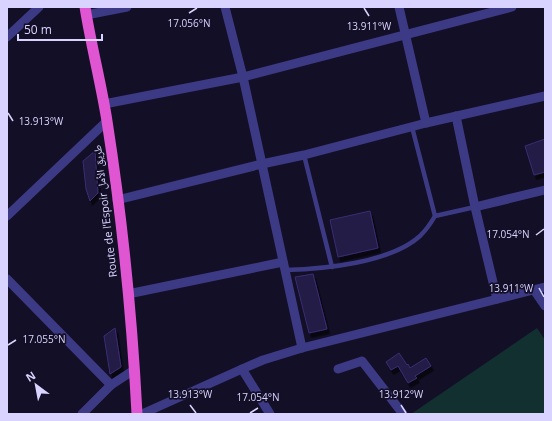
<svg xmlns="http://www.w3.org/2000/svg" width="552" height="421" font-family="'Open Sans','Noto Naskh Arabic',sans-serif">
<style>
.green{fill:#12302f}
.building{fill:#241b47;stroke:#3b2d73;filter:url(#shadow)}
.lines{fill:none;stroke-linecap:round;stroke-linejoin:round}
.service{stroke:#3d3a85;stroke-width:4.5}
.minor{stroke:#3d3a85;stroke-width:9}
.trunk{stroke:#e055d1;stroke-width:11}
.ticks{fill:none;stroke:#d9d4ff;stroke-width:1.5}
.labels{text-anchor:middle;stroke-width:3.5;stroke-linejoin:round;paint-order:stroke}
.street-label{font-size:11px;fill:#d9d4ff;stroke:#130f26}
.ticks-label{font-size:10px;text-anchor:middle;fill:#d9d4ff;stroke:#130f26;stroke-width:3.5;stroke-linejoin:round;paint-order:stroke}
</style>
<defs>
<filter id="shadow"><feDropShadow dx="2.5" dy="4.5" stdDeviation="0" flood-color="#0009"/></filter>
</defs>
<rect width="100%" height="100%" fill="#130f26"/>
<path class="green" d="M 537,328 L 545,340 L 545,414 L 411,414 Z"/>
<g class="building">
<path d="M 545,139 L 545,172 L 534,175 L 525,146 Z"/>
<path d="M 95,151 L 98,193 L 90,201 L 86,189 L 83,161 Z"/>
<path d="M 370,211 L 378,248 L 338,257 L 330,220 Z"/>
<path d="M 313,274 L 327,329 L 309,333 L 295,277 Z"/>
<path d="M 115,328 L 121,367 L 110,374 L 104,336 Z"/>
<path d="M 399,353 L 407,365 L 408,364 L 410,368 L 426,358 L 431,366 L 415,376 L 417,378 L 408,383 L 398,366 L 391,370 L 386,362 Z"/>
</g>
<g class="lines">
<g class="service">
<path d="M 412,127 L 435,216"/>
<path d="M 304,155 L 332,267"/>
<path d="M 285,270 C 324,269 390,263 420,236 C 426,230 431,223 435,216 L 475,207"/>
</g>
<g class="minor">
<path d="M 225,7 L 243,77 L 302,348"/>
<path d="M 399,7 L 426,123"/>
<path d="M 86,15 L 127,7"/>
<path d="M 7,37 L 39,7"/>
<path d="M 104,104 L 243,77 L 512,7"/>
<path d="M 456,116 L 475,207 L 497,299"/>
<path d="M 117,200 L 262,164 L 304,155 L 426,123 L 545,96"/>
<path d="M 475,207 L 545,190"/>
<path d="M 7,216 L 107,121"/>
<path d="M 7,279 L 111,385"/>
<path d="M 534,290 L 545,306"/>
<path d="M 128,294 L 283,262"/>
<path d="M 242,369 L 270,414"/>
<path d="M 338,369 L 362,361 L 403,414"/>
<path d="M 82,414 L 111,385 L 134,370"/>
<path d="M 142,414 L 242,369 L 263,360 L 302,348 L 545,287"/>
</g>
<path class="trunk" d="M 85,7 C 91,45 101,83 107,121 C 122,217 132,316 137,414"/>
</g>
<path class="ticks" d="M 364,8 L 369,16M 189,13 L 197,8M 8,113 L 13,121M 536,235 L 544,229M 539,288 L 544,297M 8,345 L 16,340M 190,405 L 196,413M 401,405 L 406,413M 250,413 L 258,408"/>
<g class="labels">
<g class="street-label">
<text transform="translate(105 211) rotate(-97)" y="4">Route de l’Espoir طريق الأمل</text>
</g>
</g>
<g class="ticks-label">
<text x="189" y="27">17.056°N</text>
<text x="369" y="30">13.911°W</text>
<text x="41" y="125">13.913°W</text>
<text x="508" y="238">17.054°N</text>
<text x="511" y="292">13.911°W</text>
<text x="44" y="343">17.055°N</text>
<text x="190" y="398">13.913°W</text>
<text x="401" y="398">13.912°W</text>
<text x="258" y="401">17.054°N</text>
</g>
<rect width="552" height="421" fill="none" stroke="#d9d4ff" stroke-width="16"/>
<g transform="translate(36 385) rotate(328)" stroke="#130f26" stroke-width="3" paint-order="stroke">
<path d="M0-3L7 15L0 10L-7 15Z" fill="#d9d4ff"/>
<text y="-6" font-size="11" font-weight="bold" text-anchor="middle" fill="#d9d4ff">N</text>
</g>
<path d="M18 34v6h84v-6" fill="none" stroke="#d9d4ff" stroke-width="2"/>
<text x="24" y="34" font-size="12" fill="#d9d4ff" stroke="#130f26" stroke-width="3" paint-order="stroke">50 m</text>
</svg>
